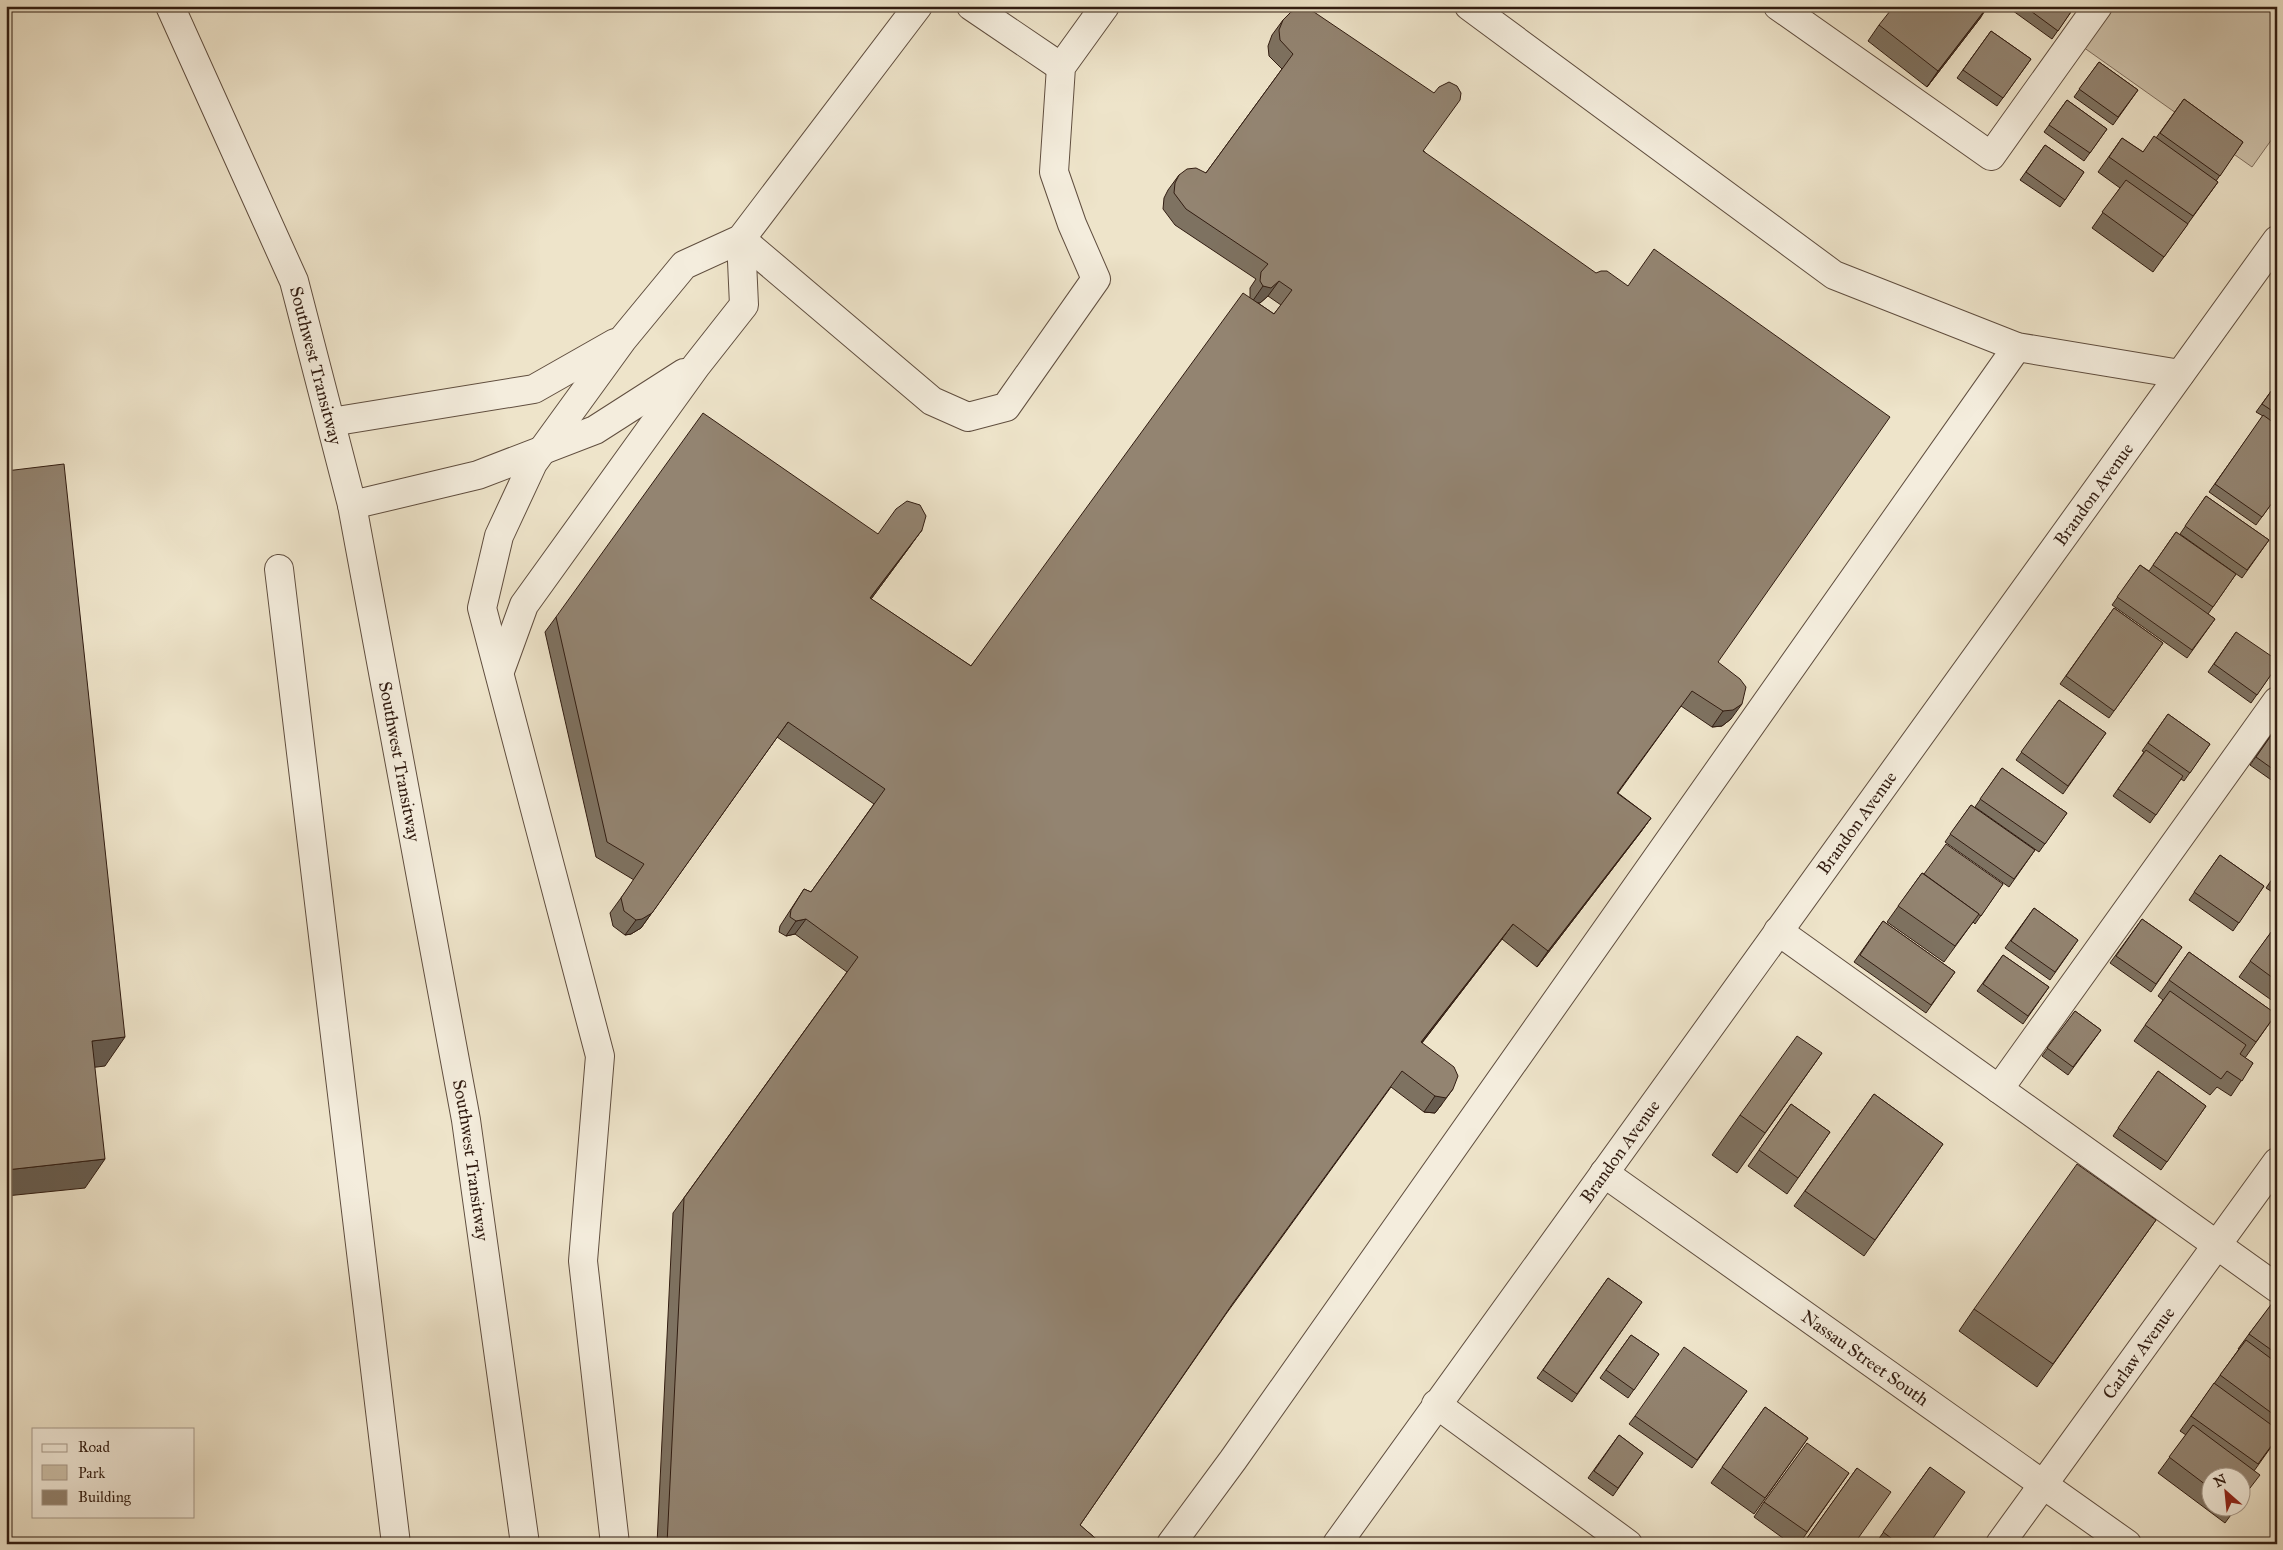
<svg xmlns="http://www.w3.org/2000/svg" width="2283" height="1550" font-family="'IM FELL Great Primer',serif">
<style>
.green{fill:#cec2ab;stroke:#806f5e}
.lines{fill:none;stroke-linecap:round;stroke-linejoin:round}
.minor-casing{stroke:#604e3f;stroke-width:30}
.minor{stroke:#f4eddd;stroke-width:28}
.wall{fill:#7e7261;stroke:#311c11;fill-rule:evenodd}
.shaded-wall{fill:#675c4f;stroke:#311c11}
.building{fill:#938471;stroke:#311c11}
.labels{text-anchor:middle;stroke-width:4;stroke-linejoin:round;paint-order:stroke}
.street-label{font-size:18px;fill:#311c11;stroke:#f4eddd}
</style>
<rect width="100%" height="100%" fill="#eee4ca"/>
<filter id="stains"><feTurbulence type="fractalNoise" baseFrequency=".004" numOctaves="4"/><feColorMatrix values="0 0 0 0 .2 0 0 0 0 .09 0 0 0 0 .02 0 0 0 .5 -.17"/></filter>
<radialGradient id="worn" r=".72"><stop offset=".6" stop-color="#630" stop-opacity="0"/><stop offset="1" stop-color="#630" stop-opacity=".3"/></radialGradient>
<path class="green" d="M 2112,6 L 2270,6 L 2277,11 L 2277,132 L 2252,167 L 2083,47 Z"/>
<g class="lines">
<g class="minor-casing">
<g id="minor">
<path id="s1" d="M 170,6 L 294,281 L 352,505 L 466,1120 L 525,1544"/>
<path d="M 971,6 L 1061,67"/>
<path d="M 1469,6 L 1834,275 L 2017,347 L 2180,374"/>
<path d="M 1778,6 L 1991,156 L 2098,6"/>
<path d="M 741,239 L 932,401 L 968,417 L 1006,407 L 1096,279 L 1072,224 L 1054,172 L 1061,67 L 1105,6"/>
<path d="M 331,422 L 534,389 L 615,343"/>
<path d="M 352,505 L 478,475 L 595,430 L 684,373"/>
<path d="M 279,569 L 396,1544"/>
<path d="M 500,671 L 524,605 L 696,366 L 744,305 L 741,239"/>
<path d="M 1778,931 L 2277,1288"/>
<path d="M 1999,1089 L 2277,701"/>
<path id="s2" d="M 1604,1173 L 2127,1544"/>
<path d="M 1436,1404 L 1628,1544"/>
<path d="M 615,1544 L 583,1261 L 600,1056 L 482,608 L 499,536 L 533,463 L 623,339 L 684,265 L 741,239 L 918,6"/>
<path d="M 1171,1544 L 1233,1460 L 2017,347"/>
<path id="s3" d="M 1337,1544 L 2277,240"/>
<path id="s4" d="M 2000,1544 L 2277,1162"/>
</g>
</g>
<use href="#minor" class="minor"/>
</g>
<g class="wall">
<path d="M 2011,6 L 2075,6 L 2052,39 L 2009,8 Z"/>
<path d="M 1981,17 L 1927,87 L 1868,41 L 1879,25 Z"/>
<path d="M 1283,20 L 1424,151 L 1718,662 L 1731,719 L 1722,726 L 1712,727 L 1681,706 L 1618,793 L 1651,818 L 1640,833 L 1537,967 L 1502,939 L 1422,1043 L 1442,1104 L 1435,1113 L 1424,1112 L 1391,1087 L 1226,1314 L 1080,1525 L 1102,1544 L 657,1544 L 673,1213 L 847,972 L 795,934 L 786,936 L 779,932 L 780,926 L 804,889 L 811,892 L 874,804 L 777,737 L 641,928 L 631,934 L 625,935 L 613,926 L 610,913 L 634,880 L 596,857 L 545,632 L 556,617 L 878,534 L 911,545 L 871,599 L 971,666 L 1250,297 L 1250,288 L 1256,279 L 1175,225 L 1163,209 L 1164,198 L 1168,190 L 1179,175 L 1206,173 L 1282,69 L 1269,56 L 1268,46 L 1272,35 ZM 1268,296 L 1281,305 L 1274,314 L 1258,303 L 1260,303 Z"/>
<path d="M 1991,31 L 2031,59 L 1997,106 L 1957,78 Z"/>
<path d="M 2099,62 L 2138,90 L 2113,125 L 2074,97 Z"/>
<path d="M 2184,99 L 2243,142 L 2216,181 L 2218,182 L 2153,272 L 2092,228 L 2120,188 L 2098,172 L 2122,138 L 2143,152 L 2156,138 Z"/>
<path d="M 2067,100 L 2107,129 L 2084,161 L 2044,132 Z"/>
<path d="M 2045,145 L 2084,172 L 2060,207 L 2020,180 Z"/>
<path d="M 2277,383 L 2277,496 L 2256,525 L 2209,492 L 2263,416 L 2256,412 Z"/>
<path d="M 2206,496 L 2269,540 L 2242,578 L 2180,534 Z"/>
<path d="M 2176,532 L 2236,574 L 2208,614 L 2215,619 L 2187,658 L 2112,605 L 2140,565 L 2149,571 Z"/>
<path d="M 2114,608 L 2163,643 L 2109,718 L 2060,684 Z"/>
<path d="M 2236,632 L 2277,666 L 2251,703 L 2208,672 Z"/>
<path d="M 2059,700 L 2106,733 L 2063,794 L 2016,760 Z"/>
<path d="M 2168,714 L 2210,744 L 2184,781 L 2181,779 L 2150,823 L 2113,796 L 2144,752 L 2142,751 Z"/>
<path d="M 2277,727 L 2277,784 L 2250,765 Z"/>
<path d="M 2002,768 L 2067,813 L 2039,852 L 1975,807 Z"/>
<path d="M 1971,805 L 2035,850 L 2009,887 L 1945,842 Z"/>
<path d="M 2220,855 L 2264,886 L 2233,931 L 2189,900 Z"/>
<path d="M 2277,872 L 2277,895 L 2266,888 Z"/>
<path d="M 1922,873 L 1924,874 L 2003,884 L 1975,924 L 1973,922 L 1944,962 L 1887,922 Z"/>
<path d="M 2034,908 L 2078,940 L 2050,980 L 2005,948 Z"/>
<path d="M 2142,919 L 2182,947 L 2151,992 L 2110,963 Z"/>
<path d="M 1883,921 L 1955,972 L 1926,1013 L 1854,962 Z"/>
<path d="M 2277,924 L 2277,1004 L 2239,977 Z"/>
<path d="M 2189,952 L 2276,1014 L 2245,1058 L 2253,1063 L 2231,1096 L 2217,1087 L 2210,1095 L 2134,1041 L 2163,1000 L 2158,996 Z"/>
<path d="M 2003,955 L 2049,987 L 2023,1024 L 1977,991 Z"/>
<path d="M 2075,1011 L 2101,1030 L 2068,1075 L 2042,1056 Z"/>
<path d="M 1822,1053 L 1737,1173 L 1712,1155 L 1740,1115 Z"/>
<path d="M 2158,1071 L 2206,1106 L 2161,1170 L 2113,1136 Z"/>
<path d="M 1874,1094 L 1943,1144 L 1864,1256 L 1794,1206 Z"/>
<path d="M 1791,1104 L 1830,1132 L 1787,1194 L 1748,1166 Z"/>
<path d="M 2156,1220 L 2037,1387 L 1959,1331 L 1974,1309 Z"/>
<path d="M 1608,1278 L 1642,1302 L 1572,1402 L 1537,1378 Z"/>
<path d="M 2277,1298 L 2277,1440 L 2276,1440 L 2254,1471 L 2210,1478 L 2210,1508 L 2236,1508 L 2225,1523 L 2158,1473 L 2186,1435 L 2180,1431 L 2239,1349 L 2238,1349 L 2249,1334 Z"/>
<path d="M 1631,1335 L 1659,1354 L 1628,1398 L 1600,1378 Z"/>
<path d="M 1747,1391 L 1692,1468 L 1629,1424 L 1635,1416 Z"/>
<path d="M 1765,1407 L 1808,1438 L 1754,1514 L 1711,1483 Z"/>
<path d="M 1619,1435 L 1643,1453 L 1613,1496 L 1588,1478 Z"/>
<path d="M 1930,1467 L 1929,1544 L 1875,1544 Z"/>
<path d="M 1857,1468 L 1854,1544 L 1803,1544 Z"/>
<path d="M 1849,1473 L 1799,1544 L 1791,1544 L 1754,1517 L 1764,1502 Z"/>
</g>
<g class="shaded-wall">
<path d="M 1988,6 L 1981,17 L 1927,87 L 1938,71 Z"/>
<path d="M 1279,281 L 1268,296 L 1260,303 L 1252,302 L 1263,286 Z"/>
<path d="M 922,530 L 911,545 L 860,614 L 870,598 Z"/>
<path d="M 1742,704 L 1731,719 L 1722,726 L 1712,727 L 1723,711 Z"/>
<path d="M 788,722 L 641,928 L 631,934 L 625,935 L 636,920 Z"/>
<path d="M 1651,818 L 1640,833 L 1537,967 L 1548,951 Z"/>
<path d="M 806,919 L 795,934 L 786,936 L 796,921 Z"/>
<path d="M 1513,924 L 1502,939 L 1410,1058 L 1421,1042 Z"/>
<path d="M 125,1037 L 105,1066 L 72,1070 L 92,1041 Z"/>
<path d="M 1453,1089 L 1442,1104 L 1435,1113 L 1424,1112 L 1435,1096 Z"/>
<path d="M 105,1159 L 85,1188 L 6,1196 L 6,1170 Z"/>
</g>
<g class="building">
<path d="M 1894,6 L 1988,6 L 1938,71 L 1879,25 Z"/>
<path d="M 2024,6 L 2075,6 L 2058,31 Z"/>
<path d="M 1302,9 L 1314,12 L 1434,93 L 1439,87 L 1449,82 L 1457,86 L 1461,93 L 1460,100 L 1423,151 L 1596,273 L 1601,271 L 1607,271 L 1628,286 L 1654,249 L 1890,417 L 1718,662 L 1740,679 L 1746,687 L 1742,704 L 1733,710 L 1723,711 L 1692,691 L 1617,793 L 1651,818 L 1548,951 L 1513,924 L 1421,1042 L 1454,1067 L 1458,1076 L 1453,1089 L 1446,1098 L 1435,1096 L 1402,1071 L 1233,1303 L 1080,1525 L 1102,1544 L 667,1544 L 684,1198 L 858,957 L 806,919 L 796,921 L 790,917 L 791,910 L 804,889 L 811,892 L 885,789 L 788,722 L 652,913 L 642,919 L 636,920 L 624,911 L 621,898 L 644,864 L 607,842 L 556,617 L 703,413 L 878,534 L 896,509 L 907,501 L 920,505 L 926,516 L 922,530 L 870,598 L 971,666 L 1243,293 L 1274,314 L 1292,290 L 1279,281 L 1271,288 L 1263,286 L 1260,281 L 1261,272 L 1268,264 L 1186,209 L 1174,193 L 1175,183 L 1179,175 L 1187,169 L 1196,168 L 1206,173 L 1293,54 L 1280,40 L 1279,30 L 1283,20 L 1291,12 Z"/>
<path d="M 1991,31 L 2031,59 L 2003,98 L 1963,70 Z"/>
<path d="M 2099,62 L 2138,90 L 2118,117 L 2079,89 Z"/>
<path d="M 2184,99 L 2243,142 L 2220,176 L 2160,133 Z"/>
<path d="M 2067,100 L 2107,129 L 2090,153 L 2049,125 Z"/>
<path d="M 2154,136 L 2218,182 L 2193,216 L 2109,157 L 2122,138 L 2143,152 Z"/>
<path d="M 2045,145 L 2084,172 L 2065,200 L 2026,172 Z"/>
<path d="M 2126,180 L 2188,224 L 2164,257 L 2102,212 Z"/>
<path d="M 2277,383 L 2277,414 L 2262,404 Z"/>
<path d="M 2263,415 L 2277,425 L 2277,496 L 2262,517 L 2215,484 Z"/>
<path d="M 64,464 L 125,1037 L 92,1041 L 105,1159 L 6,1170 L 6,471 Z"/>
<path d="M 2206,496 L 2269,540 L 2247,570 L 2185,526 Z"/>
<path d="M 2176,532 L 2236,574 L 2213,607 L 2153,565 Z"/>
<path d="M 2140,565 L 2215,619 L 2192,650 L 2117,597 Z"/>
<path d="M 2114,608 L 2163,643 L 2114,711 L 2066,676 Z"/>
<path d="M 2236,632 L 2277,660 L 2277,666 L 2257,695 L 2214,664 Z"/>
<path d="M 2059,700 L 2106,733 L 2068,786 L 2021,752 Z"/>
<path d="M 2168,714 L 2210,744 L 2190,773 L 2148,743 Z"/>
<path d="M 2277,727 L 2277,772 L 2256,757 Z"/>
<path d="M 2146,750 L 2183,776 L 2156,815 L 2118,789 Z"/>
<path d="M 2002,768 L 2067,813 L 2045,844 L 1980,799 Z"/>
<path d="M 1971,805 L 2035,850 L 2014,879 L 1950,834 Z"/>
<path d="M 1946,844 L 2003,884 L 1981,916 L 1978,914 L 1979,914 L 1924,874 Z"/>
<path d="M 2220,855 L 2264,886 L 2239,923 L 2194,892 Z"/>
<path d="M 1922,873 L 1979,914 L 1955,946 L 1898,906 Z"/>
<path d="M 2034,908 L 2078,940 L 2055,972 L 2011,941 Z"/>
<path d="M 2142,919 L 2182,947 L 2156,984 L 2116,956 Z"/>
<path d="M 1883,921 L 1955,972 L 1931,1005 L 1860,955 Z"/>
<path d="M 2277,924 L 2277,981 L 2250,961 Z"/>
<path d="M 2189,952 L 2276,1014 L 2256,1042 L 2169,980 Z"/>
<path d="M 2003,955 L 2049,987 L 2028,1016 L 1983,984 Z"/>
<path d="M 2170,991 L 2246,1045 L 2240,1054 L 2253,1063 L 2242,1081 L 2227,1071 L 2221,1079 L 2145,1025 Z"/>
<path d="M 2075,1011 L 2101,1030 L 2073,1067 L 2047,1048 Z"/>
<path d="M 1797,1036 L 1822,1053 L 1765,1133 L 1740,1115 Z"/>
<path d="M 2158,1071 L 2206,1106 L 2167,1162 L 2118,1128 Z"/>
<path d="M 1874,1094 L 1943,1144 L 1875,1240 L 1805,1191 Z"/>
<path d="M 1791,1104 L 1830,1132 L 1798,1178 L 1759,1150 Z"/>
<path d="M 2077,1164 L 2156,1220 L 2053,1364 L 1974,1309 Z"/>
<path d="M 6,1225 L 9,1249 L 6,1249 Z"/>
<path d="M 1608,1278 L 1642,1302 L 1577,1394 L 1543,1370 Z"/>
<path d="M 2276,1298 L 2277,1298 L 2277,1354 L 2249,1334 Z"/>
<path d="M 1631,1335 L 1659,1354 L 1634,1390 L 1606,1370 Z"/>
<path d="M 2246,1340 L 2277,1363 L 2277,1417 L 2220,1375 Z"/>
<path d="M 1684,1347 L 1747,1391 L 1697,1460 L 1635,1416 Z"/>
<path d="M 2214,1383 L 2277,1429 L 2277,1438 L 2258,1464 L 2191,1416 Z"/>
<path d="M 1765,1407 L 1808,1438 L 1765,1498 L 1722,1467 Z"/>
<path d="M 2193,1425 L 2260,1475 L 2240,1501 L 2240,1478 L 2210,1478 L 2210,1488 L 2169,1457 Z"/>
<path d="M 1619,1435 L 1643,1453 L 1618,1488 L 1594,1471 Z"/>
<path d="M 1807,1443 L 1849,1473 L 1807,1532 L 1764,1502 Z"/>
<path d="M 1930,1467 L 1965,1492 L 1929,1544 L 1899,1544 L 1883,1532 Z"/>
<path d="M 1857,1468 L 1891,1492 L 1854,1544 L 1815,1544 L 1807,1538 Z"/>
</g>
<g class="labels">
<g class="street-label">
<text dy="6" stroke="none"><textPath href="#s1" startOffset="389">Southwest Transitway</textPath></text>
<text dy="6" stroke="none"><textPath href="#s3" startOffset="1294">Brandon Avenue</textPath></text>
<text dy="6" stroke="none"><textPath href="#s1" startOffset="794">Southwest Transitway</textPath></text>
<text dy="6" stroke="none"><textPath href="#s3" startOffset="889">Brandon Avenue</textPath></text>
<text dy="6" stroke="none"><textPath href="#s3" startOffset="484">Brandon Avenue</textPath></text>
<text dy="6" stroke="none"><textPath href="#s1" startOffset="1199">Southwest Transitway</textPath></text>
<text dy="6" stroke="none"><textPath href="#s4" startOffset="236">Carlaw Avenue</textPath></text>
<text dy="6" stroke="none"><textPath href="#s2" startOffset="320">Nassau Street South</textPath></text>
</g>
</g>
<rect width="2283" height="1550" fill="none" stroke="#eee4ca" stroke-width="25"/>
<rect x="8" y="8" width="2268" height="1535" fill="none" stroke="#311c11" stroke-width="2.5"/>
<rect x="12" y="12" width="2258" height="1525" fill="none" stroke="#311c11"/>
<rect x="32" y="1428" width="162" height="90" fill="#f4eddd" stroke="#a6998b"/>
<rect x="42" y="1444" width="25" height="8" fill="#f4eddd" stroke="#a6998b"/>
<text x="78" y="1452" font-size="15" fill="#311c11">Road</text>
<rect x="42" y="1465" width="25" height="15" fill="#cec2ab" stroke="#a6998b"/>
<text x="78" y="1478" font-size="15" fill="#311c11">Park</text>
<rect x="42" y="1490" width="25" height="15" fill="#938471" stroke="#a6998b"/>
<text x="78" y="1502" font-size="15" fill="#311c11">Building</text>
<g transform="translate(2226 1492) rotate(333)"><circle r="24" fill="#f4eddd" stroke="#a6998b"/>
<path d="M0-4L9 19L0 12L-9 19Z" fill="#8f2418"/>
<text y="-8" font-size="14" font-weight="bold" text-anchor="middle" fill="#311c11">N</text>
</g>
<rect width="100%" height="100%" filter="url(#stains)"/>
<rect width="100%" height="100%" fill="url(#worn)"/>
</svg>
